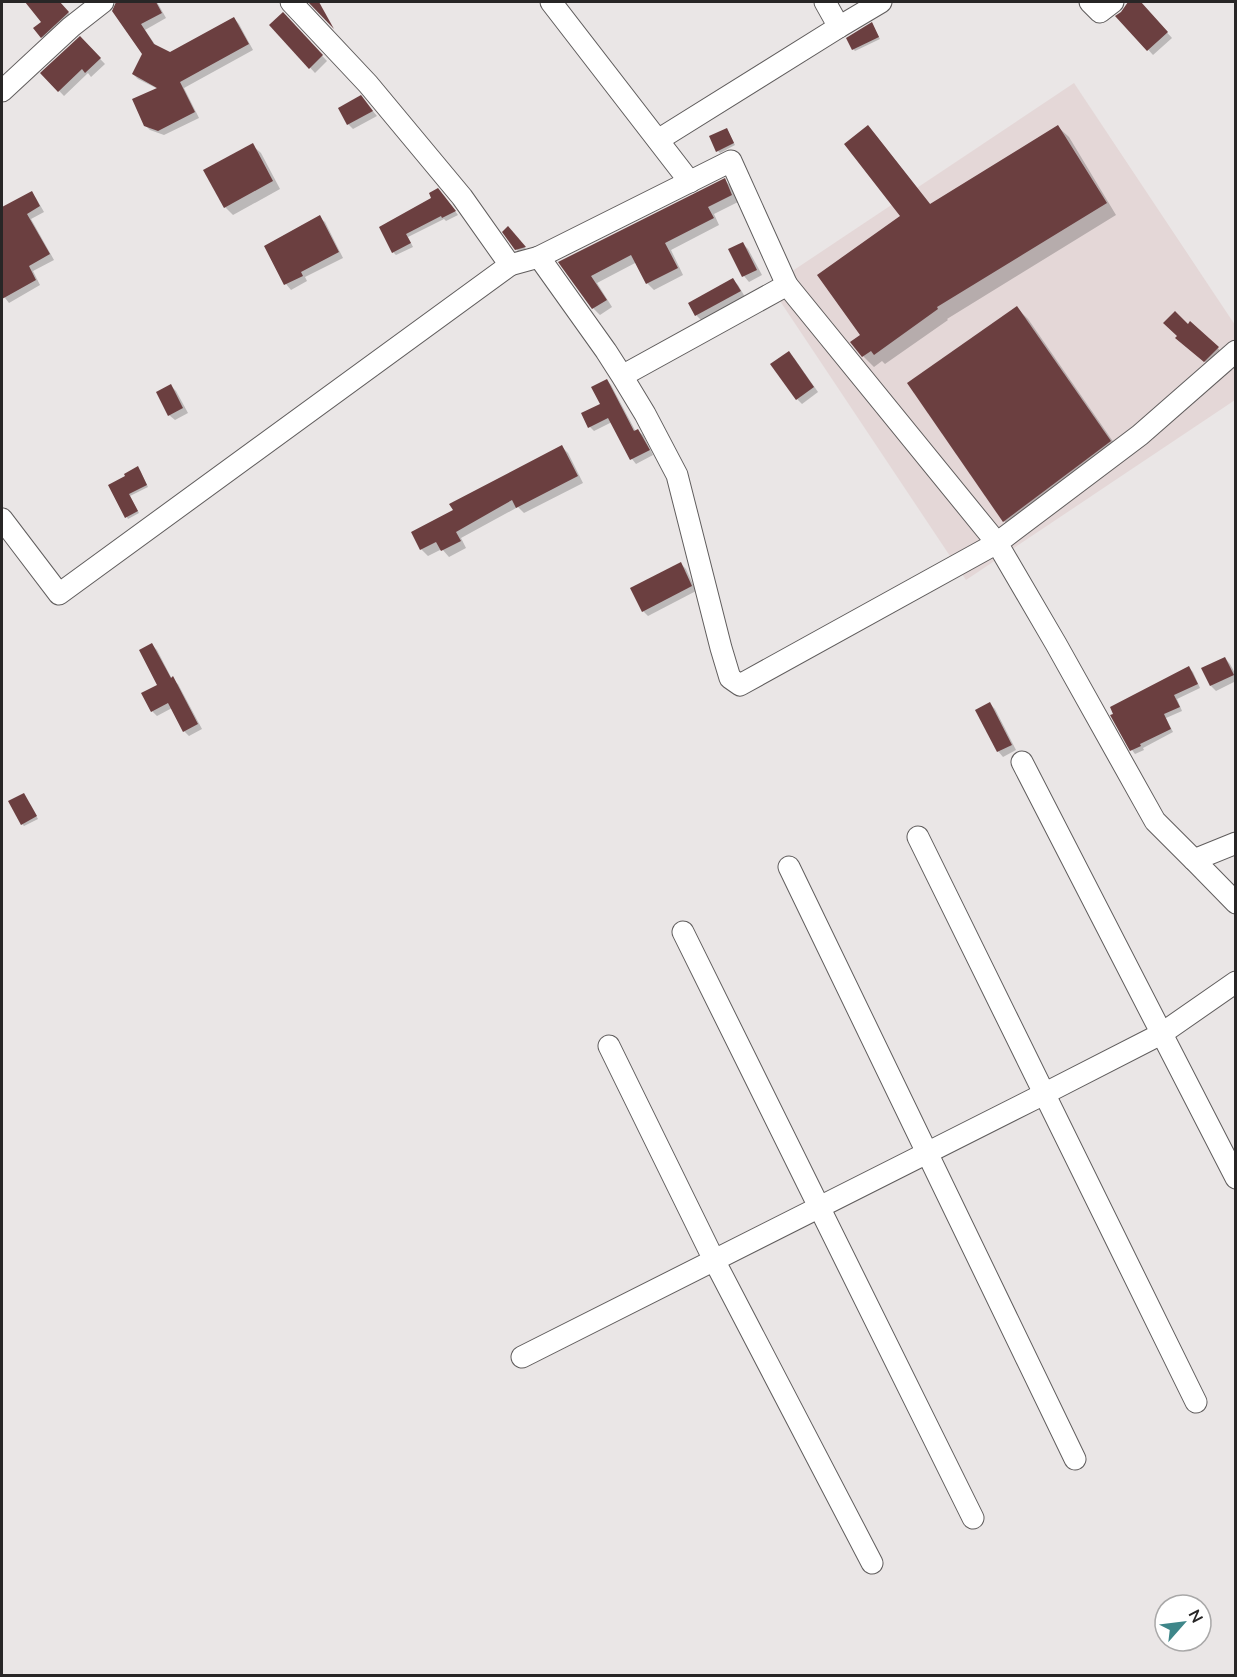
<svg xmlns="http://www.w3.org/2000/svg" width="1237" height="1677" font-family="Mulish,sans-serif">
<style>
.built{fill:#e4d7d7}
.shadow{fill:#0003}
.building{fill:#6b3f40}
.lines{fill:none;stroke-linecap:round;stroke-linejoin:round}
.street-casing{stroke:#605d5d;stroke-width:23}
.street{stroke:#fff;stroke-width:21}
</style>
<rect width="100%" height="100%" fill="#eae6e6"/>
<path class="built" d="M 1074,83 L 1235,325 L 1235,400 L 966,580 L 770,286 Z"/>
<g class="shadow">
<path d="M 39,2 L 59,2 L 73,18 L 47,42 L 42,37 L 43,22 L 32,8 Z"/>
<path d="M 117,2 L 157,2 L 166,18 L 145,30 L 156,46 L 170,53 L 234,18 L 239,24 L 253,50 L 184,88 L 199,118 L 164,135 L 150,130 L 145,125 L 158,89 L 138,79 L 133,74 L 143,54 L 116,7 Z"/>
<path d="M 1130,2 L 1139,2 L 1172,38 L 1153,55 L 1118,16 Z"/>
<path d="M 283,14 L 327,61 L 315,73 L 271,25 Z"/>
<path d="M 873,26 L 880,39 L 855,51 L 853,49 Z"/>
<path d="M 80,38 L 105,64 L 91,77 L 88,73 L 64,96 L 42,73 Z"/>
<path d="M 366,103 L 377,116 L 353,129 L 348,124 Z"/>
<path d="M 868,127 L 878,138 L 931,205 L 1058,127 L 1069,137 L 1116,215 L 947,319 L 948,320 L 885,364 L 882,361 L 874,367 L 863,356 L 862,335 L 902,217 Z"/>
<path d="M 728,131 L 735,145 L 720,153 L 718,151 Z"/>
<path d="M 252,145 L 261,153 L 280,189 L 233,215 L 225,207 Z"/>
<path d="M 725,180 L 731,187 L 738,202 L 714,214 L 719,225 L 671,250 L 683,275 L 654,290 L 647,283 L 637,262 L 597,283 L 612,307 L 600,315 L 593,308 L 560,262 Z"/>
<path d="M 31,193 L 36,198 L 44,212 L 31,219 L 54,260 L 33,271 L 40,285 L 9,303 L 2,294 L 2,258 L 15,250 L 2,225 L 2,209 Z"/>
<path d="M 441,193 L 458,215 L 446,221 L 444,219 L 408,237 L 413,247 L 396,255 L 393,252 L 381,227 L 433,199 Z"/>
<path d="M 319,217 L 325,222 L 343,258 L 305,277 L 307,281 L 291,290 L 286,284 L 266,246 Z"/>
<path d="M 513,233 L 529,253 L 522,255 L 516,249 Z"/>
<path d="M 743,244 L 748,249 L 762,275 L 749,282 L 744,276 L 730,250 Z"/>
<path d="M 733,280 L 738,285 L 745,297 L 702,321 L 697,316 L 690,304 Z"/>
<path d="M 1017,308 L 1028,319 L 1121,453 L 1015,532 L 1004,521 Z"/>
<path d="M 1190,323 L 1222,352 L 1209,365 L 1182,342 Z"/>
<path d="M 794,358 L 818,392 L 802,404 L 797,399 Z"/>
<path d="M 607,380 L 611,385 L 636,432 L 638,431 L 643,435 L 653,455 L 636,464 L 632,459 L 612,422 L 594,431 L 590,427 L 602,405 Z"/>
<path d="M 171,386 L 176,391 L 188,413 L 175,420 L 169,415 Z"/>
<path d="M 562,447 L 568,453 L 583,483 L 524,513 L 518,507 L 461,538 L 466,548 L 449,557 L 442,549 L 428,556 L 421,549 L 413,533 L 455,511 Z"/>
<path d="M 140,470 L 148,487 L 130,496 L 139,513 L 128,519 L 110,485 Z"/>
<path d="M 681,564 L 686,569 L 696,591 L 648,616 L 643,611 Z"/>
<path d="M 152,645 L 157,650 L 172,679 L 178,684 L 202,729 L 189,736 L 184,731 L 172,708 L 157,716 L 152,711 L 159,686 Z"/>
<path d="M 1225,658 L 1230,664 L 1236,675 L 1236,681 L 1216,691 L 1211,686 Z"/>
<path d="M 1189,668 L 1193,672 L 1200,688 L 1177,699 L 1182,711 L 1166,718 L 1173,732 L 1143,748 L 1144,750 L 1135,754 L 1132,750 Z"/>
<path d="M 990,704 L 995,709 L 1016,750 L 1003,757 L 998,751 Z"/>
<path d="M 24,795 L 38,819 L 24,826 L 22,824 Z"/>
</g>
<g class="building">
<path d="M 25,2 L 60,2 L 69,12 L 41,38 L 33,28 L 41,22 Z"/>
<path d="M 116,2 L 156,2 L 162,13 L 141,24 L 154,44 L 170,52 L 234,17 L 249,44 L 180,82 L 195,112 L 158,131 L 144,126 L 132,99 L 157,88 L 132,74 L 142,54 L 112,11 Z"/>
<path d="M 308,2 L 319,2 L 334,29 Z"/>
<path d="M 1128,2 L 1141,2 L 1168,32 L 1147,51 L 1115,16 L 1121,12 Z"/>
<path d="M 283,12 L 323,55 L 309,69 L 269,25 Z"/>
<path d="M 872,22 L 879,37 L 852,50 L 846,38 Z"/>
<path d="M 80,36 L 101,58 L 85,73 L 82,69 L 58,92 L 40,73 Z"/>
<path d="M 361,95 L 373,111 L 347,125 L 338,108 Z"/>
<path d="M 868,125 L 930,204 L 1058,125 L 1107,203 L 937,307 L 938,309 L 874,355 L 871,351 L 862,357 L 850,342 L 860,335 L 817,275 L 900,216 L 844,144 Z"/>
<path d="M 727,128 L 734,143 L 716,152 L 709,136 Z"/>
<path d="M 253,143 L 273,181 L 224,208 L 203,170 Z"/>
<path d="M 725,178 L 732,195 L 708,207 L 714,218 L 665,243 L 678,268 L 646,284 L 631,255 L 591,276 L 607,300 L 592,309 L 558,262 Z"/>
<path d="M 438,188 L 456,211 L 442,218 L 441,216 L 406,234 L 411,243 L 392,253 L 379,227 L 431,198 L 429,193 Z"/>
<path d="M 32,191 L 40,206 L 27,214 L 50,254 L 29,266 L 36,280 L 2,299 L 2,207 Z"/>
<path d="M 320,215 L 339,252 L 301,272 L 303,276 L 284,285 L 264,246 Z"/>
<path d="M 508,226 L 526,247 L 515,250 L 502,232 Z"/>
<path d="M 743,242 L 757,270 L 742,277 L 728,249 Z"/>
<path d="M 733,278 L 741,291 L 695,316 L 688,303 Z"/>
<path d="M 1017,306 L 1111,441 L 1003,522 L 907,383 Z"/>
<path d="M 1175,311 L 1188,324 L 1190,321 L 1219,347 L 1204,362 L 1175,338 L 1177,336 L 1163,323 Z"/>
<path d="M 789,351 L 814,387 L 796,400 L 770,364 Z"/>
<path d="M 607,379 L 634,431 L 638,429 L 650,450 L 630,460 L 608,418 L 588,428 L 581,413 L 600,404 L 591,387 Z"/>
<path d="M 171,384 L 183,408 L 168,416 L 156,392 Z"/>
<path d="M 562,445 L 578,476 L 516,508 L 512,500 L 456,532 L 461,541 L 441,551 L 436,542 L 420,550 L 411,532 L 453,510 L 449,504 Z"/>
<path d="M 138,466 L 147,485 L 129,494 L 138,511 L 125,518 L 108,485 L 125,476 L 124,474 Z"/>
<path d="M 681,562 L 692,586 L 642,612 L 630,588 Z"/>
<path d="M 152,643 L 171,678 L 173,676 L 198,724 L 183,732 L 168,703 L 151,712 L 141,693 L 157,685 L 139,650 Z"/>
<path d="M 1225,657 L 1234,675 L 1210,686 L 1201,668 Z"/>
<path d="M 1189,666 L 1198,684 L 1174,695 L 1180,707 L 1164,714 L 1171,729 L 1140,744 L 1141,746 L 1130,751 L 1110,715 L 1113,714 L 1110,707 Z"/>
<path d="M 990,702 L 1012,745 L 997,752 L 975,710 Z"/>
<path d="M 24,793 L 37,816 L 21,825 L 8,801 Z"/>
</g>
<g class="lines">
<g class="street-casing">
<g id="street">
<path d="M 291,2 L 368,84 L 462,197 L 510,265 L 539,257 L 606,351 L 622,376 L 645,414 L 677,475 L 721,648 L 730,678 L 740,685 L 997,543 L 787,285 L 622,376"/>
<path d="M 551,2 L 690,182"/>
<path d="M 825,2 L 839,27 L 881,2"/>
<path d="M 1090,2 L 1100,12 L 1113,2"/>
<path d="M 2,91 L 71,27 L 103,2"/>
<path d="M 658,140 L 839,27"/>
<path d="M 539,257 L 731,161 L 787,285"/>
<path d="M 2,519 L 59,594 L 510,265"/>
<path d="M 1022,762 L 1236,1178"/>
<path d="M 918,837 L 1196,1402"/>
<path d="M 1236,843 L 1194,860 L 1236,903"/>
<path d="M 1194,860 L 1155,821 L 1056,644 L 997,543 L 1140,435 L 1236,351"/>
<path d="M 789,867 L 1075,1459"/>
<path d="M 683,932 L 973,1518"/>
<path d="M 609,1046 L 714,1260 L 872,1563"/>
<path d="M 522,1357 L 1036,1098 L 1161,1034 L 1236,982"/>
</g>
</g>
<use href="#street" class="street"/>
</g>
<rect width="1237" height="1677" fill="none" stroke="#282626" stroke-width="6"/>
<g transform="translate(1183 1623) rotate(62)"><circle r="28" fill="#ffffff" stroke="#a9a8a8" stroke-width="1.5"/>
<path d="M0-4.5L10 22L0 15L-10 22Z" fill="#3e8689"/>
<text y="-9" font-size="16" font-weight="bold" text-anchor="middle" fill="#282626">N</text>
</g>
</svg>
